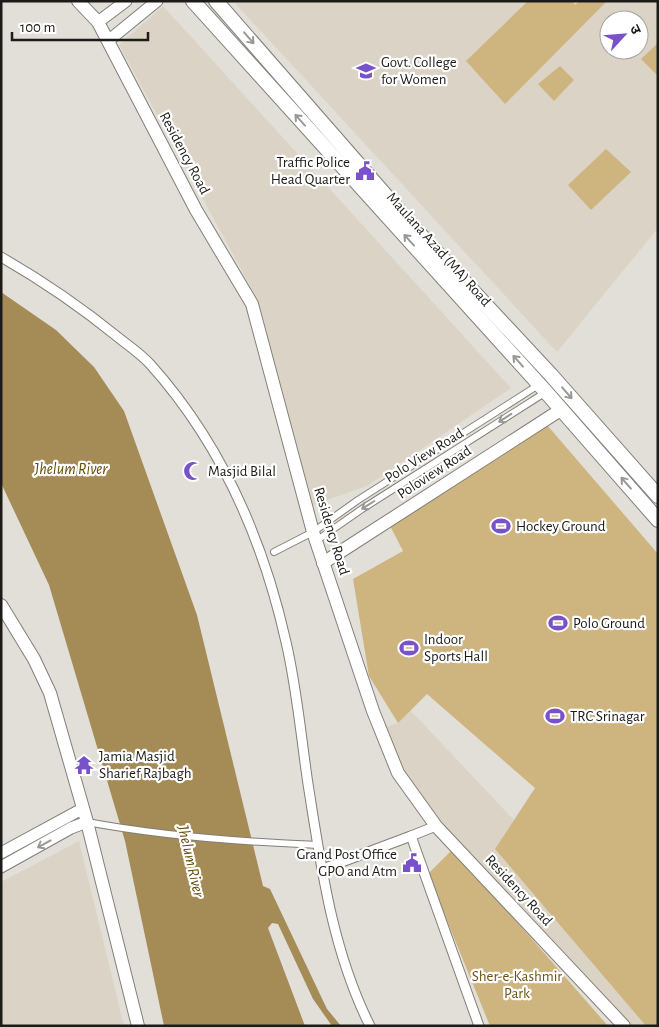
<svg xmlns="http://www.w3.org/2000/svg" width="659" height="1027" font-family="'Alegreya Sans','Noto Sans Devanagari',sans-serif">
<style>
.built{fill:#dbd4c6;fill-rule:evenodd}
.green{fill:#ceb47f}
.water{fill:#a58c57}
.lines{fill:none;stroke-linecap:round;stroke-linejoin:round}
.pedestrian-casing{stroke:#827f78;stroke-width:8}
.minor-casing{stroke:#827f78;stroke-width:11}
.tertiary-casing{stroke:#827f78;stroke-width:13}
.secondary-casing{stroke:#827f78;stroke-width:14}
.primary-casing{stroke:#827f78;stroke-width:16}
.pedestrian{stroke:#fff;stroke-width:6}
.minor{stroke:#fff;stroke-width:9}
.tertiary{stroke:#fff;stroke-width:11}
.secondary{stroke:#fff;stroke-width:12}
.primary{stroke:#fff;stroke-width:14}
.oneway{stroke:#999897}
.labels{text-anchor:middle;stroke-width:4.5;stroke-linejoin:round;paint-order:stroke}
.poi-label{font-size:15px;fill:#1c1b18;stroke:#fff;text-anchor:start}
.street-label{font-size:15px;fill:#1c1b18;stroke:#fff}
.park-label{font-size:15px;fill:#6d5312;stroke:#fff}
.water-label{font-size:16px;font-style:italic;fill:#654b05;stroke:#fff}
</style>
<rect width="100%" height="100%" fill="#e2dfd8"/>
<g class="built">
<path d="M 233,1 L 658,1 L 658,228 L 557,352 ZM 609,20 L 639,20 L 639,50 L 609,50 Z"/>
<path d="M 163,6 L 511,388 L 367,486 L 313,505 L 259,302 L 119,45 Z"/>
<path d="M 410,710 L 514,820 L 495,849 L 646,1026 L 629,1026 L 440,824 L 403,773 L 384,727 L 398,723 Z"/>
<path d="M 79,841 L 124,1026 L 1,1026 L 1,882 Z"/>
</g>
<g class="green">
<path d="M 528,1 L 572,1 L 575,5 L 580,1 L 607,1 L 505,104 L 466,61 Z"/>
<path d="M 658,43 L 658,76 L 641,59 Z"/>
<path d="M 560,66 L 574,80 L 554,101 L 538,84 Z"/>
<path d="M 606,149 L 631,172 L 591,210 L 568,185 Z"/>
<path d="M 541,418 L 658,554 L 658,1026 L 646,1026 L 495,849 L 535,788 L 427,694 L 398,723 L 369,676 L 353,579 L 403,551 L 387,520 Z"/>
<path d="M 453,849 L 608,1026 L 490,1026 L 428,874 Z"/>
</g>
<path class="water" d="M 1,292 L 56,330 L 94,367 L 124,411 L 197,615 L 263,886 L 270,889 L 327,1009 L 341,1026 L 332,1026 L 313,999 L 278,924 L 272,923 L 268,928 L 305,1026 L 164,1026 L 125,841 L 49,585 L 1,483 Z"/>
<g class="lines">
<g class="pedestrian-casing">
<g id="pedestrian">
<path d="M 316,541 L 362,509 L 546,392"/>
<path d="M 274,552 L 313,532 L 358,500 L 540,384"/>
<path d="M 87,822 C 161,836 244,842 319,845"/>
</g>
</g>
<g class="minor-casing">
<g id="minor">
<path d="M 1,257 C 43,281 82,308 119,338 C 129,346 141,354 150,364 C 221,443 263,539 286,642 C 297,689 301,737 308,784 C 321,866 332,950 370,1026"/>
<path d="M 436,826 L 411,836 L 479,1026"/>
<path d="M 323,869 L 411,836"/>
</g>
</g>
<g class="tertiary-casing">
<g id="tertiary">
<path d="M 98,22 L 126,1"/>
<path d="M 108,41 L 157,1"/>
<path d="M 1,853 L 82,809"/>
<path d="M 1,867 L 71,828 L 87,822"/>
</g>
</g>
<g class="secondary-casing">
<g id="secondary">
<path d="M 78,1 L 98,22 L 196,210 L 252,304 L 313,532 L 373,711 L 398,773 L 436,826 L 624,1026"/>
<path d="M 323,563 L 562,409"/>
<path d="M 1,605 L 34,659 L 50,693 L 87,822 L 138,1026"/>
</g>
</g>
<g class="primary-casing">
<g id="primary">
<path d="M 193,1 L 546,392 L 658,520"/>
<path d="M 216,1 L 415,229 L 551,375 L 658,496"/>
</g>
</g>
<use href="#pedestrian" class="pedestrian"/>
<use href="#minor" class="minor"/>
<use href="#tertiary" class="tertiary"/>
<use href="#secondary" class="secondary"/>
<use href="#primary" class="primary"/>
</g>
<defs><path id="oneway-shaft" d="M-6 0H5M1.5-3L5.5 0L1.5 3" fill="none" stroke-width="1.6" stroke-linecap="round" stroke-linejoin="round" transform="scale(1.25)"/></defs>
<g class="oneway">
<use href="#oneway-shaft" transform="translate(249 38) rotate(49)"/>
<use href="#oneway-shaft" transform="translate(300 120) rotate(-132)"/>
<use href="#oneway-shaft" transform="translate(409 240) rotate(-132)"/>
<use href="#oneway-shaft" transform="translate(518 361) rotate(-132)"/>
<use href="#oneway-shaft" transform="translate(567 393) rotate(49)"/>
<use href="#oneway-shaft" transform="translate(505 418) rotate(147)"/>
<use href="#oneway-shaft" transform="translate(626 483) rotate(-131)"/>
<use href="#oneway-shaft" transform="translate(368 505) rotate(148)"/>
<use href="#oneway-shaft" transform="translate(44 844) rotate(151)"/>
</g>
<defs>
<g id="university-bare" transform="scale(1.5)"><path d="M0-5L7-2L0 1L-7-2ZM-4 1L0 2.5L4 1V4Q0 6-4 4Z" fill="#7952cb" stroke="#fff" stroke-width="2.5" paint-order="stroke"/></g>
<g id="civic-bare" transform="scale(1.5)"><path d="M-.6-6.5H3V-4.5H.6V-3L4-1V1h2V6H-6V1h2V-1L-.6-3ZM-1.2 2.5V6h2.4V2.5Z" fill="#7952cb" stroke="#fff" stroke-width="2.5" paint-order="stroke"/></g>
<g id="mosque-bare" transform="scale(1.5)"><path d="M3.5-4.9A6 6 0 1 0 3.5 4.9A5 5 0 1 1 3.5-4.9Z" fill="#7952cb" stroke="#fff" stroke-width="2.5" paint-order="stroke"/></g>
<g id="stadium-bare" transform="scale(1.5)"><path d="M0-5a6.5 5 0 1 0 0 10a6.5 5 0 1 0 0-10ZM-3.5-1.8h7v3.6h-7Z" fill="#7952cb" stroke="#fff" stroke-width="2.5" paint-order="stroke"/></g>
<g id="temple-bare" transform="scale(1.5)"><path d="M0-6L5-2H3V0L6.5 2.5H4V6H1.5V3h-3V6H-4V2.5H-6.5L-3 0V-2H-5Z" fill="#7952cb" stroke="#fff" stroke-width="2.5" paint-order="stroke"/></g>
</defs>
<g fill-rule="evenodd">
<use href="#university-bare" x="366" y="71"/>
<use href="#civic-bare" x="365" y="171"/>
<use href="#mosque-bare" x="193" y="471"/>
<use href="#stadium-bare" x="501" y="526"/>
<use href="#stadium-bare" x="558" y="623"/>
<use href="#stadium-bare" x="409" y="648"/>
<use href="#stadium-bare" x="555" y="716"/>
<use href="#temple-bare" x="84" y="765"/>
<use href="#civic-bare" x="412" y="863"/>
</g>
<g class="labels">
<g class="poi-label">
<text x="381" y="67">Govt. College<tspan x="381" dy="17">for Women</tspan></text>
<text x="350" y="167" text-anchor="end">Traffic Police<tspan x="350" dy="17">Head Quarter</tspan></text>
<text x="208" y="476">Masjid Bilal</text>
<text x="516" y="531">Hockey Ground</text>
<text x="573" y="628">Polo Ground</text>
<text x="424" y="644">Indoor<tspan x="424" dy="17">Sports Hall</tspan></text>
<text x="570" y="721">TRC Srinagar</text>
<text x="99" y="761">Jamia Masjid<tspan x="99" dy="17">Sharief Rajbagh</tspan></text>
<text x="397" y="859" text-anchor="end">Grand Post Office<tspan x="397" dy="17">GPO and Atm</tspan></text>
</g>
<g class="street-label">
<text transform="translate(185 153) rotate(62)" y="5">Residency Road</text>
<text transform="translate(439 249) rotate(48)" y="5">Maulana Azad (MA) Road</text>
<text transform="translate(424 455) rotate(-32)" y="5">Polo View Road</text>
<text transform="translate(434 472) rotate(-33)" y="5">Poloview Road</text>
<text transform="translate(332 531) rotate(73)" y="5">Residency Road</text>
<text transform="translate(519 890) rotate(47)" y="5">Residency Road</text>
</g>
<g class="park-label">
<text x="517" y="981">Sher-e-Kashmir<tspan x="517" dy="17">Park</tspan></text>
</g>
<g class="water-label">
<text x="71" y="474">Jhelum River</text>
<text transform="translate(192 861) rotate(77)" y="6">Jhelum River</text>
</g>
</g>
<rect width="659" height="1027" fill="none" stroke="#1c1b18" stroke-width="5"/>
<g transform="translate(624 35) rotate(64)"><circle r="24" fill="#ffffff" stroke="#a4a4a3"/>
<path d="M0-4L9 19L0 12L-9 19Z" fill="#7952cb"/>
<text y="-8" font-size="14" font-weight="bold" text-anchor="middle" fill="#1c1b18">उ</text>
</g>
<path d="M12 32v8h136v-8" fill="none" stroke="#1c1b18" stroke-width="2.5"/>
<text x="20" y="32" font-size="15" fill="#1c1b18" stroke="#ffffff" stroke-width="4" paint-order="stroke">100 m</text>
</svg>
